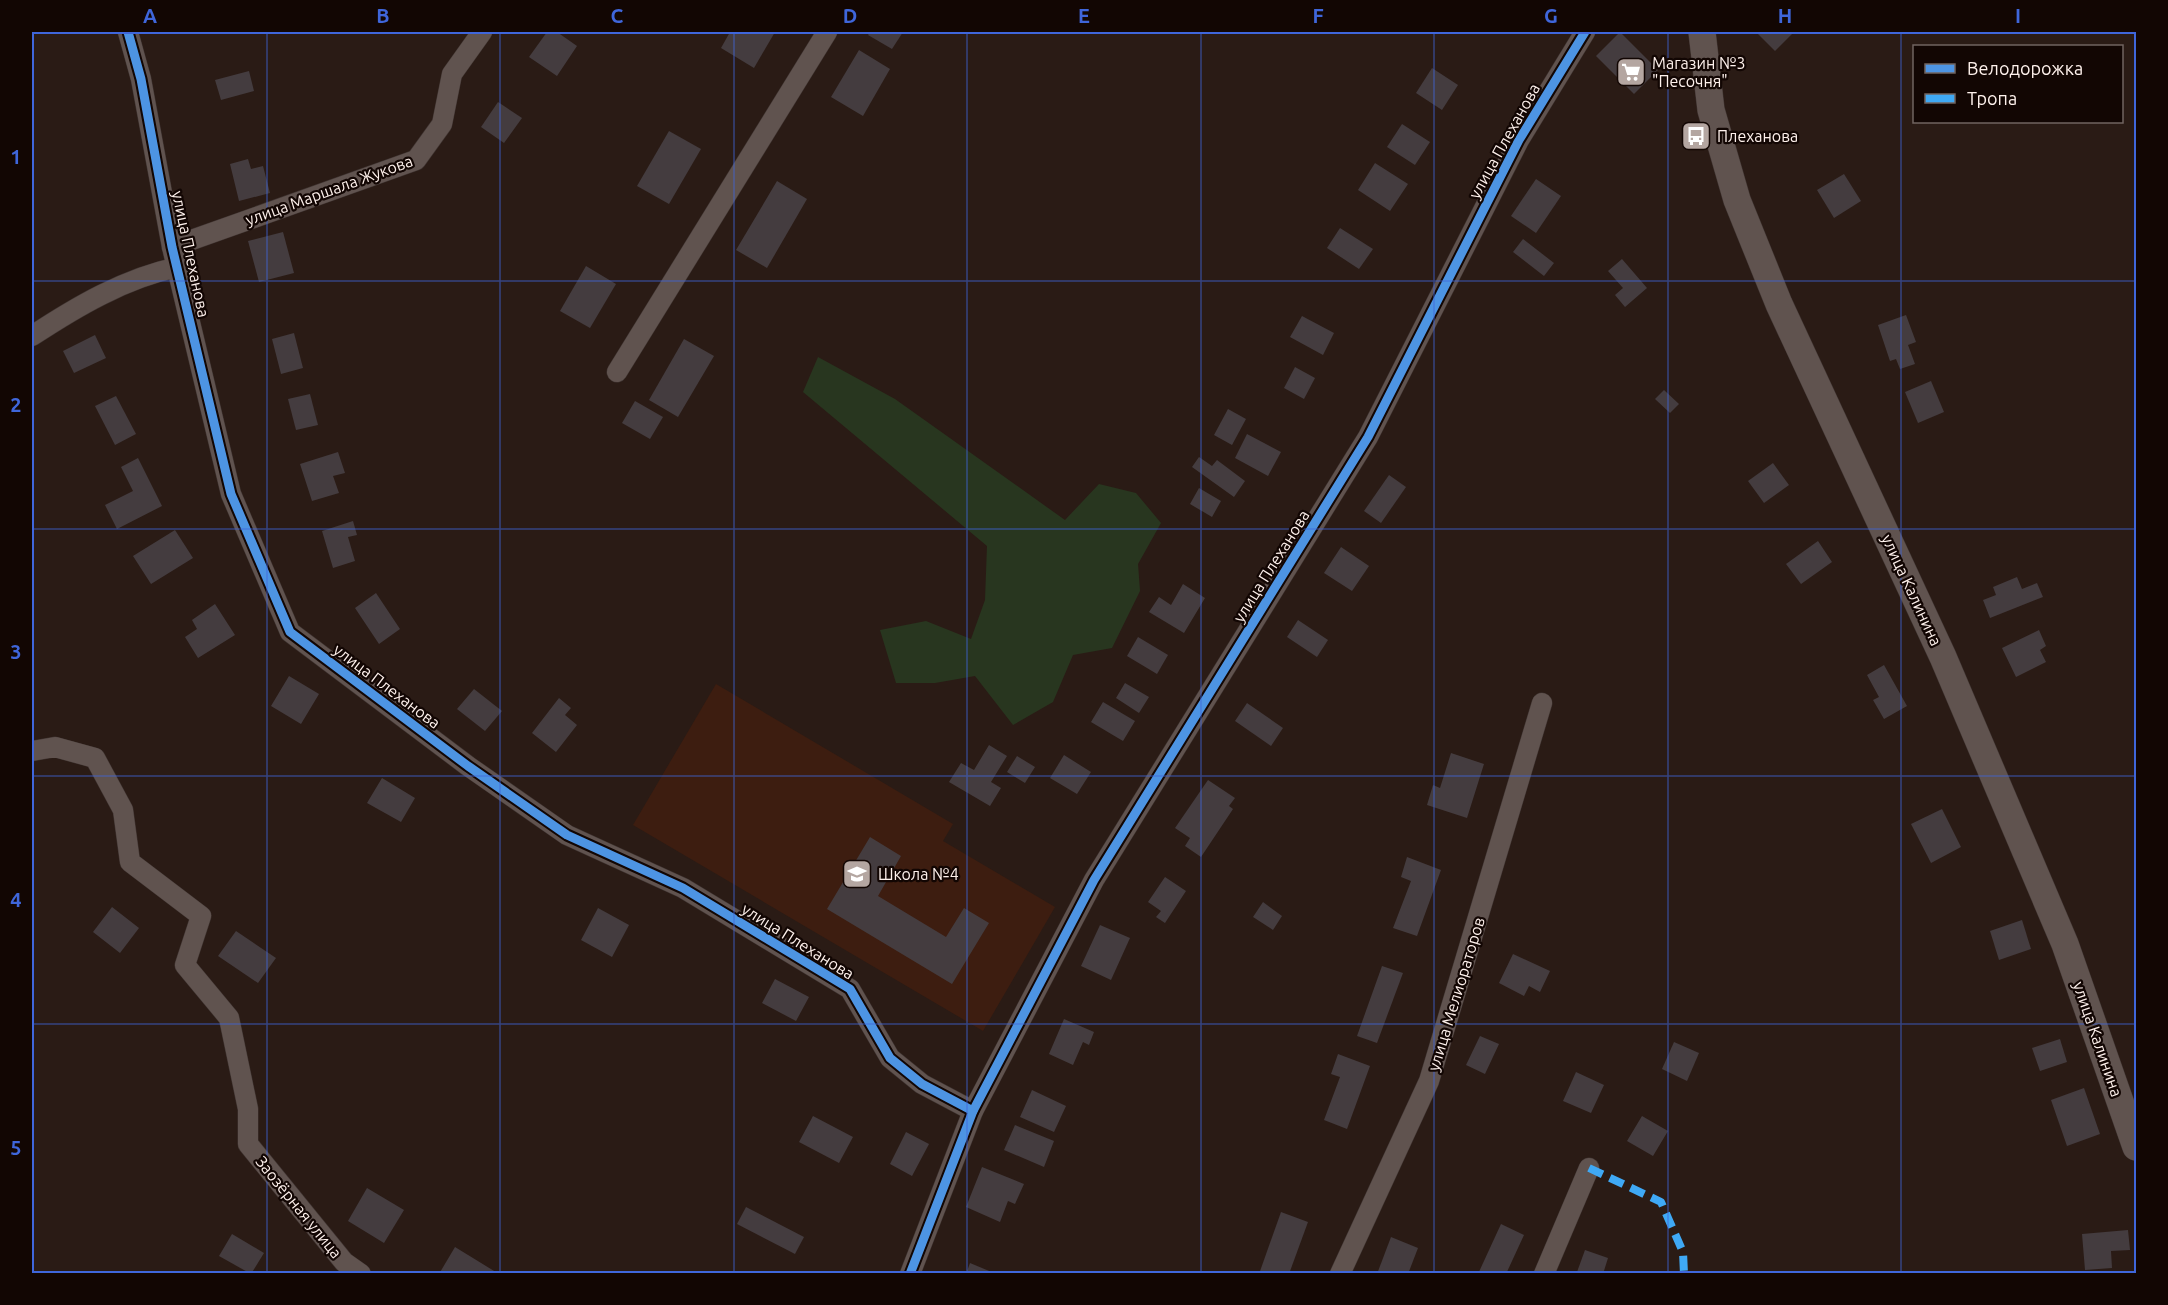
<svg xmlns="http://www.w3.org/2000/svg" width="2168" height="1305" font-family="Ubuntu,sans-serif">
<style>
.built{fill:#3d1d10}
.green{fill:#28361f}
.building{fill:#443c3f}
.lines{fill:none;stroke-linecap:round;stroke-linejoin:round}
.minor-casing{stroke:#403532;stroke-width:21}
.secondary-casing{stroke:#403532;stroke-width:28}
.minor{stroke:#60534f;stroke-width:20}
.secondary{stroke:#60534f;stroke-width:27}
.quiet{stroke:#3fa9f5;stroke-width:8;stroke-dasharray:15 8;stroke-linecap:butt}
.cycleway-casing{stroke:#120603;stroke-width:13}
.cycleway{stroke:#4d94e3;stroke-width:9}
.grid{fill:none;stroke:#3f66db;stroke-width:1.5;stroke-opacity:0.55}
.labels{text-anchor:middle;stroke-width:4.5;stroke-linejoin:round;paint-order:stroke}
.poi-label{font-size:16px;fill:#fef1ec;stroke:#120603;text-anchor:start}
.street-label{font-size:16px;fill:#fef1ec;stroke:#120603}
.neatline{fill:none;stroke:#3f66db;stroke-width:2}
.grid-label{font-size:20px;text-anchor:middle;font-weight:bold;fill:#3f66db}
</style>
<rect width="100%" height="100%" fill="#2a1b15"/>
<path class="built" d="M 716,684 L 953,824 L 943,841 L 1055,907 L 983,1031 L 633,825 Z"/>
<path class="green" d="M 818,357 L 895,399 L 1065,520 L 1099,484 L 1136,493 L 1161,523 L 1138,564 L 1140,591 L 1112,648 L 1073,655 L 1053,702 L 1013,725 L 975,676 L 935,683 L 896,683 L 880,630 L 926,621 L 971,639 L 985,600 L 987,546 L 803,392 Z"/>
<g class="building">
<path d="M 547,32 L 557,32 L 577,46 L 557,76 L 529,57 Z"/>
<path d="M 730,32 L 775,32 L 754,68 L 721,48 Z"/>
<path d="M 870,32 L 903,32 L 892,49 L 868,35 Z"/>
<path d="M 1620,32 L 1658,70 L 1634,94 L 1596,56 Z"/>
<path d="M 1756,32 L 1794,32 L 1775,51 Z"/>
<path d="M 859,50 L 890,69 L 863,116 L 831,97 Z"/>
<path d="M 1432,68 L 1458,85 L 1442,110 L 1416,93 Z"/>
<path d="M 249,71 L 254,91 L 221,100 L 215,80 Z"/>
<path d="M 498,102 L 522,118 L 504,143 L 481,127 Z"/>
<path d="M 1402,124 L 1430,142 L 1415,165 L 1387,147 Z"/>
<path d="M 669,131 L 701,149 L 669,204 L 637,186 Z"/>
<path d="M 248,159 L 251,169 L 263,166 L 270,193 L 239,201 L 230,164 Z"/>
<path d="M 1375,163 L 1408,184 L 1390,211 L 1358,190 Z"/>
<path d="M 1844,174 L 1861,201 L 1834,218 L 1817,190 Z"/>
<path d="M 1536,179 L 1561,196 L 1536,233 L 1511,216 Z"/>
<path d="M 777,181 L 807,199 L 767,268 L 736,250 Z"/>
<path d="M 1340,228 L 1373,249 L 1359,269 L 1327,248 Z"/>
<path d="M 283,232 L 294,273 L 259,282 L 248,241 Z"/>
<path d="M 1523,239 L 1554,263 L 1544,276 L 1513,252 Z"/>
<path d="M 1622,259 L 1647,288 L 1625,307 L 1615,295 L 1623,288 L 1608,271 Z"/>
<path d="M 586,266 L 616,284 L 590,328 L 560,311 Z"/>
<path d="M 1906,315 L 1916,342 L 1908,345 L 1915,364 L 1900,369 L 1896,359 L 1890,361 L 1878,325 Z"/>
<path d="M 1302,316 L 1334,333 L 1323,355 L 1290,337 Z"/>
<path d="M 294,333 L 303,368 L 281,374 L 272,339 Z"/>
<path d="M 95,335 L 106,358 L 74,373 L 63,351 Z"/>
<path d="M 684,339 L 714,356 L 678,417 L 649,400 Z"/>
<path d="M 1295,367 L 1315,378 L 1304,399 L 1284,388 Z"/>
<path d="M 1931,381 L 1944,412 L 1918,423 L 1905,392 Z"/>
<path d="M 1664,390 L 1679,404 L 1670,413 L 1655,399 Z"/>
<path d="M 310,394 L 318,425 L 296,430 L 288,399 Z"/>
<path d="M 116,396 L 136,434 L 115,445 L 95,406 Z"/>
<path d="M 635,401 L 663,417 L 650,439 L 622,423 Z"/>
<path d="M 1228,409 L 1246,419 L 1232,445 L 1214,435 Z"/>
<path d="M 1247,434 L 1281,452 L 1268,476 L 1235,458 Z"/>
<path d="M 338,452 L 345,473 L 333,476 L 339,493 L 312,501 L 300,464 Z"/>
<path d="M 1199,457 L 1212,466 L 1217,460 L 1245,481 L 1234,497 L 1192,467 Z"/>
<path d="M 138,458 L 162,506 L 117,529 L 105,505 L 133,491 L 121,467 Z"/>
<path d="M 1773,463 L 1789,485 L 1764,503 L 1748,481 Z"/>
<path d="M 1389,475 L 1406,487 L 1381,523 L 1364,511 Z"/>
<path d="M 1199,488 L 1221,501 L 1212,517 L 1190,504 Z"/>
<path d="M 353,521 L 357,535 L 348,537 L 355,561 L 333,568 L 322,531 Z"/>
<path d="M 175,530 L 193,558 L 151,584 L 133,556 Z"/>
<path d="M 1818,541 L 1832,562 L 1801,584 L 1786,564 Z"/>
<path d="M 1341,547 L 1369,566 L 1352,591 L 1324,573 Z"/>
<path d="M 2017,577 L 2022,589 L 2037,583 L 2043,597 L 1990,618 L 1983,600 L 1996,595 L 1993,587 Z"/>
<path d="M 1183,584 L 1205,598 L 1184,633 L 1149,612 L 1159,597 L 1171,605 Z"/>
<path d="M 376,593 L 400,629 L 379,644 L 355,608 Z"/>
<path d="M 215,604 L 235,635 L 198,658 L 185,637 L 197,629 L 192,620 Z"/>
<path d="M 1298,620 L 1328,640 L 1317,657 L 1287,637 Z"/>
<path d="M 2039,630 L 2046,646 L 2040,650 L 2046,662 L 2016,677 L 2002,648 Z"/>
<path d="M 1138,637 L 1168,655 L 1157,674 L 1127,656 Z"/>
<path d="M 1884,665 L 1907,706 L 1884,719 L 1873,700 L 1879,697 L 1867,675 Z"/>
<path d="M 289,676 L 319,694 L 301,724 L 271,706 Z"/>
<path d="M 1125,683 L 1149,697 L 1139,713 L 1116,698 Z"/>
<path d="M 474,689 L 502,711 L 485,731 L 457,709 Z"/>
<path d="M 559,698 L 571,708 L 565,715 L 577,725 L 556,752 L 532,733 Z"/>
<path d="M 1103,702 L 1135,721 L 1123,741 L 1091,722 Z"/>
<path d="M 1247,703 L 1283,728 L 1271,746 L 1235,721 Z"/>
<path d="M 989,745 L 1007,756 L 991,782 L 1001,788 L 990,806 L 949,782 L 961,763 L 974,770 Z"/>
<path d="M 1451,753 L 1484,764 L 1467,818 L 1427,805 L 1433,785 L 1440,788 Z"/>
<path d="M 1064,755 L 1091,772 L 1077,794 L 1050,778 Z"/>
<path d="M 1017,756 L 1035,767 L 1025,783 L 1007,772 Z"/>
<path d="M 382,778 L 415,798 L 401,822 L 367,803 Z"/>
<path d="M 1208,780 L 1235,798 L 1229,806 L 1233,809 L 1201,857 L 1185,846 L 1190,838 L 1175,828 Z"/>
<path d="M 1942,809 L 1961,847 L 1931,863 L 1911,824 Z"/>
<path d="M 870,837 L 901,856 L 878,896 L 946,937 L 964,908 L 989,923 L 952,984 L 827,909 Z"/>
<path d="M 1407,857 L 1441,870 L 1417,936 L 1393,928 L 1411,881 L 1401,877 Z"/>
<path d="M 1165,877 L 1186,891 L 1165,923 L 1156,917 L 1161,911 L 1148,902 Z"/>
<path d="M 1263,902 L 1282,916 L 1273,930 L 1253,917 Z"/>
<path d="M 112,907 L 139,928 L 120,953 L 93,932 Z"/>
<path d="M 598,908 L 629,925 L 612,957 L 581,940 Z"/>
<path d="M 2022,920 L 2031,949 L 1999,960 L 1990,931 Z"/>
<path d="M 1100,925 L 1130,938 L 1111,980 L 1081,966 Z"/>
<path d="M 236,931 L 276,958 L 258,983 L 218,956 Z"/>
<path d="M 1513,954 L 1550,971 L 1540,992 L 1529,986 L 1524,996 L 1499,983 Z"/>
<path d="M 1382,966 L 1403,973 L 1377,1043 L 1357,1036 Z"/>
<path d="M 775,979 L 809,997 L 796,1021 L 762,1003 Z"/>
<path d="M 1064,1019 L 1094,1032 L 1089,1045 L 1083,1042 L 1073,1065 L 1049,1054 Z"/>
<path d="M 1480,1036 L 1499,1044 L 1485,1074 L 1466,1065 Z"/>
<path d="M 2060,1039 L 2067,1062 L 2040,1071 L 2032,1048 Z"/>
<path d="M 1674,1042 L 1699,1053 L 1687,1081 L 1662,1069 Z"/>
<path d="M 1338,1054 L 1370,1066 L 1347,1129 L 1324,1120 L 1340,1077 L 1331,1074 Z"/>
<path d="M 1576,1072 L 1604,1085 L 1591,1113 L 1563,1101 Z"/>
<path d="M 2084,1088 L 2100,1134 L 2067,1146 L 2051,1100 Z"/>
<path d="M 1032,1090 L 1066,1106 L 1054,1132 L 1020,1117 Z"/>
<path d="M 813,1116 L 853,1137 L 839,1163 L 799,1142 Z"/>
<path d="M 1642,1116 L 1668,1131 L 1653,1156 L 1627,1141 Z"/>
<path d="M 1015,1125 L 1054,1141 L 1044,1167 L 1004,1150 Z"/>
<path d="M 906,1132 L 929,1144 L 912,1176 L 890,1164 Z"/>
<path d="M 982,1167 L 1024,1184 L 1015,1204 L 1008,1201 L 1000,1222 L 966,1207 Z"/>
<path d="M 367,1188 L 404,1210 L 384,1243 L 348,1221 Z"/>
<path d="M 746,1207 L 804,1237 L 795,1254 L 737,1224 Z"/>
<path d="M 1281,1212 L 1308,1222 L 1289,1274 L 1259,1274 Z"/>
<path d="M 1501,1224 L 1524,1235 L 1506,1274 L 1478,1274 Z"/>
<path d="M 2128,1230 L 2130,1250 L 2111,1251 L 2112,1268 L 2085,1270 L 2082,1234 Z"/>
<path d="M 232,1234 L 264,1253 L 251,1274 L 219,1256 Z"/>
<path d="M 1391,1237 L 1418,1248 L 1408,1274 L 1377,1274 Z"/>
<path d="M 455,1247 L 499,1274 L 439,1274 Z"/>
<path d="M 1585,1250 L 1608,1258 L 1603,1274 L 1577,1272 Z"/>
<path d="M 970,1263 L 994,1273 L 994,1274 L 966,1274 Z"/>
</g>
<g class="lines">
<g class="minor-casing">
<g id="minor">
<path d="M 128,32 L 141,79 L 172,247 L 231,494 L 290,632 L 468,766 L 567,835 L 683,888 L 850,989 L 890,1058 L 922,1084 L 973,1111"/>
<path d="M 172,247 L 416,160 L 442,124 L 452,74 L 482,32"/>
<path d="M 32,336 C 76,307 125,278 178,267"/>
<path d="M 617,372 L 827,32"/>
<path d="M 32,751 L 55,747 L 95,758 L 123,810 L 130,862 L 201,916 L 185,965 L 229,1018 L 248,1109 L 248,1144 L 344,1262 L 361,1274"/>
<path d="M 910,1274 L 973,1111 L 1094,880 L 1368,437 L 1519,140 L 1585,32"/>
<path d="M 1340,1274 L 1429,1081 L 1542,703"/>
<path d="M 1544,1274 L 1589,1168"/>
</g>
</g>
<g class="secondary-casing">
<path id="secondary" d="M 1702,32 L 1711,110 L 1737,200 L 1779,304 L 1943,657 L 2065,944 L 2136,1147"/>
</g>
<use href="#minor" class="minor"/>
<use href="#secondary" class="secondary"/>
<path class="quiet" d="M 1589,1168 L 1661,1202 L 1683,1252 L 1684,1274"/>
<g class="cycleway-casing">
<g id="cycleway">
<path d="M 128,32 L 141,79 L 172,247 L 231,494 L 290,632 L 468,766 L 567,835 L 683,888 L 850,989 L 890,1058 L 922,1084 L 973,1111"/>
<path d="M 910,1274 L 973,1111 L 1094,880 L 1368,437 L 1519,140 L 1585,32"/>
</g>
</g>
<use href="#cycleway" class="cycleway"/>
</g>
<path class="grid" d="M 267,32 L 267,1274M 500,32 L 500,1274M 734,32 L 734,1274M 967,32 L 967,1274M 1201,32 L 1201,1274M 1434,32 L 1434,1274M 1668,32 L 1668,1274M 1901,32 L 1901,1274M 32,281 L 2136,281M 32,529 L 2136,529M 32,776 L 2136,776M 32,1024 L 2136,1024"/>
<defs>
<g id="supermarket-square" transform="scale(1.5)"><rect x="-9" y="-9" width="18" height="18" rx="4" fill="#b4a6a1" stroke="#120603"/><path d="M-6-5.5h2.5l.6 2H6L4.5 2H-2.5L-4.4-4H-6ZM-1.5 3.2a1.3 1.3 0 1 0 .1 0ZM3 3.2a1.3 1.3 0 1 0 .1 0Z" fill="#fff"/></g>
<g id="bus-square" transform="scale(1.5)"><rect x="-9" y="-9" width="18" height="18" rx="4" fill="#b4a6a1" stroke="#120603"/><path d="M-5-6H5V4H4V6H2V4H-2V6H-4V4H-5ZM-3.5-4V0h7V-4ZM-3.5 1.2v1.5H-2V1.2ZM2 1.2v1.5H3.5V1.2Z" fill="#fff"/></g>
<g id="school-square" transform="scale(1.5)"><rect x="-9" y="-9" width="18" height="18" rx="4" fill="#b4a6a1" stroke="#120603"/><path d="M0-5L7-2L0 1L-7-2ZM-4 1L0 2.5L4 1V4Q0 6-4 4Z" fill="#fff"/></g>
</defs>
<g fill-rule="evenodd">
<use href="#supermarket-square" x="1631" y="72"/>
<use href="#bus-square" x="1696" y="136"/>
<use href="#school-square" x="857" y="874"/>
</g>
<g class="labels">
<g class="poi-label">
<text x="1652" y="69">Магазин №3<tspan x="1652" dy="18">"Песочня"</tspan></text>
<text x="1717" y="142">Плеханова</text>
<text x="878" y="880">Школа №4</text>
</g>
<g class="street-label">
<text transform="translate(1504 141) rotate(-61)" y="6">улица Плеханова</text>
<text transform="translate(329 190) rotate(-20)" y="6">улица Маршала Жукова</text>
<text transform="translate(191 254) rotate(78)" y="6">улица Плеханова</text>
<text transform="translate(1271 566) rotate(-58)" y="6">улица Плеханова</text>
<text transform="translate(1912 590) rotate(65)" y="6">улица Калинина</text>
<text transform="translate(387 686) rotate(37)" y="6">улица Плеханова</text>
<text transform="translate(798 941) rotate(32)" y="6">улица Плеханова</text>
<text transform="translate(1456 994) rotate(-73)" y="6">улица Мелиораторов</text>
<text transform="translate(2098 1039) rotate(71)" y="6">улица Калинина</text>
<text transform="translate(299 1207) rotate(51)" y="6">Заозёрная улица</text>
</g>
</g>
<rect width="2168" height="1305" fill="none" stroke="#120603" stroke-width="66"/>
<rect x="1913" y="45" width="210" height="78" fill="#120603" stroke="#706460" stroke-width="1.5"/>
<rect x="1925" y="64" width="30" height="9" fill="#4d94e3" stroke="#706460" stroke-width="1.5"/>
<text x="1967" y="75" font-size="18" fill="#fef1ec">Велодорожка</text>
<rect x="1925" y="94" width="30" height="9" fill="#3fa9f5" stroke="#706460" stroke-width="1.5"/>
<text x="1967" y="105" font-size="18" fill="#fef1ec">Тропа</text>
<rect x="33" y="33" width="2102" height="1239" class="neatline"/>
<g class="grid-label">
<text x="150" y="23">A</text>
<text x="383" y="23">B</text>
<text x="617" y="23">C</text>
<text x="850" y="23">D</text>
<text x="1084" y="23">E</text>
<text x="1318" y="23">F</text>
<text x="1551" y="23">G</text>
<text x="1785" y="23">H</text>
<text x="2018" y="23">I</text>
<text x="16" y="164">1</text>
<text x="16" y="412">2</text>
<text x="16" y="659">3</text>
<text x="16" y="907">4</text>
<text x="16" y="1155">5</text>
</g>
</svg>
